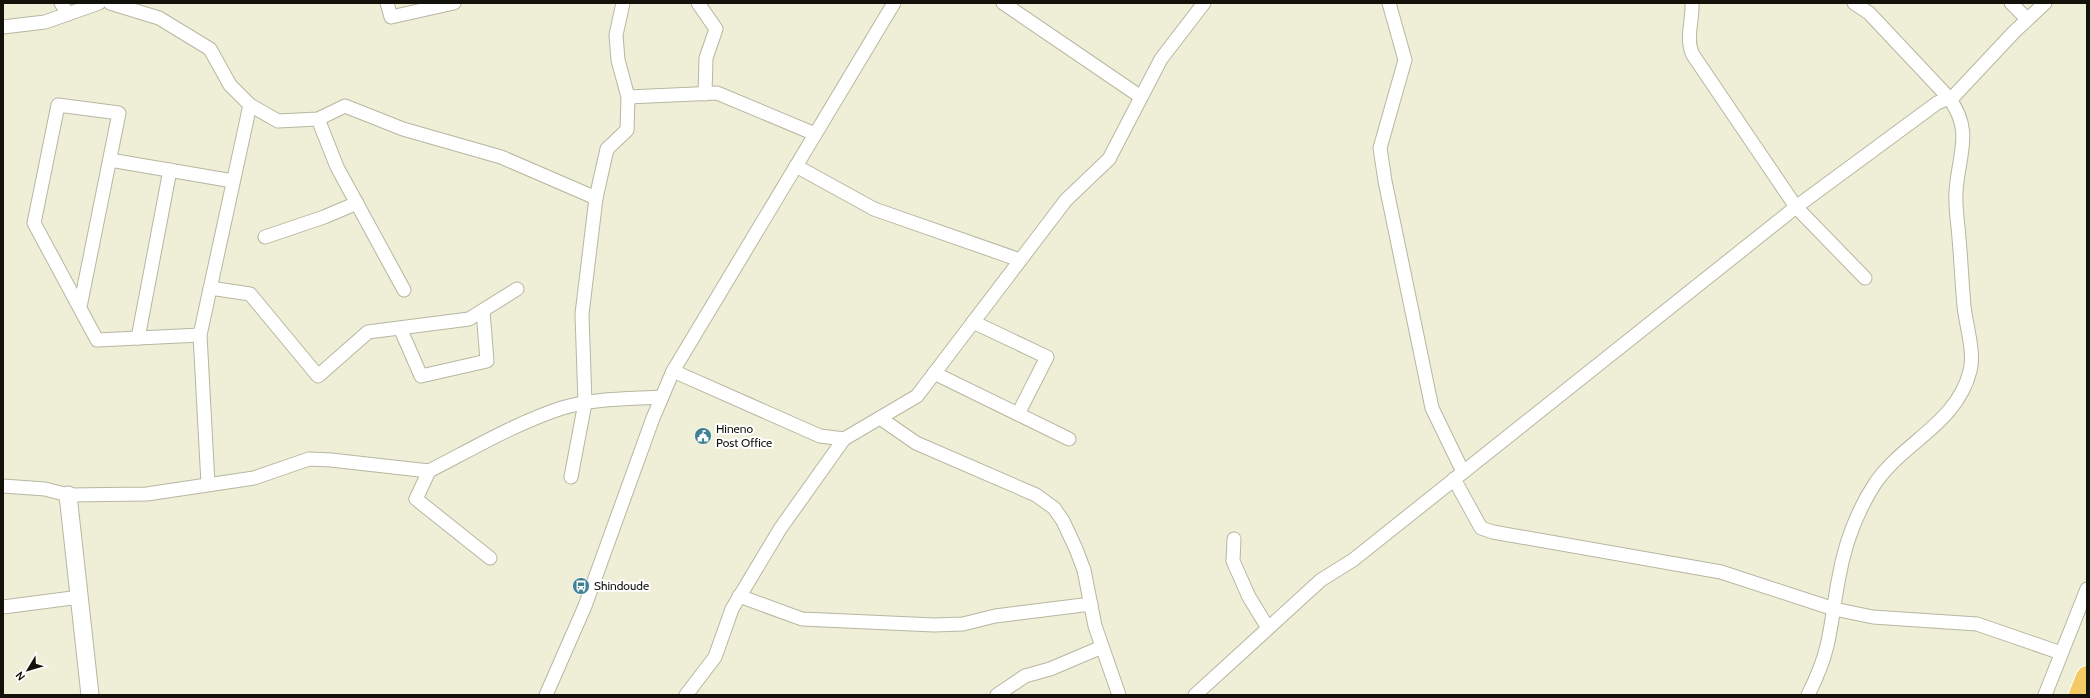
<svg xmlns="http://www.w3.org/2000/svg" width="2090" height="698" font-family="Cabin,sans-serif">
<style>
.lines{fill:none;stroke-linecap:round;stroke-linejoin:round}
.minor-casing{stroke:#b7b7a1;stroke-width:15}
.tertiary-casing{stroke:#b7b7a1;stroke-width:19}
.trunk-casing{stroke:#fff;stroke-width:24}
.minor{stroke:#fff;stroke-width:13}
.tertiary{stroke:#fff;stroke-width:17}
.trunk{stroke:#f3ca63;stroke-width:22}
.labels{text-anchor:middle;stroke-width:4;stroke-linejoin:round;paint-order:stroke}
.poi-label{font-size:12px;fill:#12120a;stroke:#fff;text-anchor:start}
</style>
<rect width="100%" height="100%" fill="#efefd8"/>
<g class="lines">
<g class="minor-casing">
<g id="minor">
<path d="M 61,3 L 68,14"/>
<path d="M 110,3 L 159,18 L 210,49 L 230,85 L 250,105 L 278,121 L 318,119 L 345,106 L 403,129 L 501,157 L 596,198 L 582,314 L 585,403 L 571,477"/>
<path d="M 387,3 L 391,17 L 454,3"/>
<path d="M 698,3 L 716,29 L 706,58 L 705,94"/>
<path d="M 1003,3 L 1141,97"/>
<path d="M 1389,3 L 1405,60 L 1380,148 L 1385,181 L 1432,408 L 1463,472"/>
<path d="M 1692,3 C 1693,20 1685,39 1693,55 L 1796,207 L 1865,278"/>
<path d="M 2011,3 L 2027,19"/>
<path d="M 3,27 L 45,22 L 99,3"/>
<path d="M 628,97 L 717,93 L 815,134"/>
<path d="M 318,119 L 337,167 L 404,290"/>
<path d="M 110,160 L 233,181"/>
<path d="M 796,166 L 874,209 L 1020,260"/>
<path d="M 596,198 L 607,149 L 627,130 L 628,97 L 618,60 L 616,35 L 623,3"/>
<path d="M 265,237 L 324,217 L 357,203"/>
<path d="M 210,288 L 250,294 L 318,376 L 368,332 L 469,319 L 517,289"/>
<path d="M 80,307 L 119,113 L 58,105 L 34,223 L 97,340 L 200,335"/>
<path d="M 973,322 L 1047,357 L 1018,414"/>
<path d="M 400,328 L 421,376 L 487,361 L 483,311"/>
<path d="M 138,338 L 170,170"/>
<path d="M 673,371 L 820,436 L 844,439"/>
<path d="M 934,373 L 1069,439"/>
<path d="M 880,418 L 916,443 L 1036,495 L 1054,508 L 1063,521 L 1076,549 L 1084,570 L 1095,626 L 1119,695"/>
<path d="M 429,471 C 472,449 516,423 562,408 C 594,398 628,399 662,397"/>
<path d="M 1454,479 L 1481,528 L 1493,532 L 1721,572 L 1834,609 L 1873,617 L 1977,624 L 2061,653"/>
<path d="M 208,484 L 200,335 L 250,105"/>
<path d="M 3,486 L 45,489 L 68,495 L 147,494 L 254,478 L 309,459 L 331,460 L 429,471 L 416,499 L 490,558"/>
<path d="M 1234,539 L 1233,561 L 1249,597 L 1268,628"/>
<path d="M 739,596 L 802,619 L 934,625 L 963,624 L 995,616 L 1091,604"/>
<path d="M 3,607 L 80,597"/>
<path d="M 546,695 L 585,606 L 653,418 L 673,371 L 894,3"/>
<path d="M 686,695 L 715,657 L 732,609 L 780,529 L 844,439 L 917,396 L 1066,200 L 1109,159 L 1161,59 L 1204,3"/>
<path d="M 997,695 L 1025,676 L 1050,669 L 1102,647"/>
<path d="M 1195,695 L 1321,580 L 1353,560 L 1796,207 L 1937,103 L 1954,96 L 2014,32 L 2045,3"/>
<path d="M 1808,695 C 1816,679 1823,663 1827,646 C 1832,625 1834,603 1838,582 C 1844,546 1856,512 1876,482 C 1905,441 1957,423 1970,371 C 1975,353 1966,325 1964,306 C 1962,284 1961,260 1959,238 C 1958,223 1955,207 1956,192 C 1958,155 1974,132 1949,98 L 1869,13 L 1854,3"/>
<path d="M 2045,695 L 2087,589"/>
</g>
</g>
<g class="tertiary-casing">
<path id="tertiary" d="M 68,495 L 90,695"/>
</g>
<g class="trunk-casing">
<path id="trunk" d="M 2080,695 L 2087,677"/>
</g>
<use href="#minor" class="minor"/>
<use href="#tertiary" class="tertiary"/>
<use href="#trunk" class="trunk"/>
</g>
<defs>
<g id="civic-disc" transform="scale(0.9)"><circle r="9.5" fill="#3f8093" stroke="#fff"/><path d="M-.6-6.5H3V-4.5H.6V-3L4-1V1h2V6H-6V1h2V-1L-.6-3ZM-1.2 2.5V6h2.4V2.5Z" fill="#fff"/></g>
<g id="bus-disc" transform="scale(0.9)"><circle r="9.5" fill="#3f8093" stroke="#fff"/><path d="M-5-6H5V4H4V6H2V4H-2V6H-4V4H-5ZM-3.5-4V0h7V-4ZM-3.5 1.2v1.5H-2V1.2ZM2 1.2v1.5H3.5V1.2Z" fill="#fff"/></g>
</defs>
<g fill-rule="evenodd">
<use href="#civic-disc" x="703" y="436"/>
<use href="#bus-disc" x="581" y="586"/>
</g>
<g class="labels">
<g class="poi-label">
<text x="716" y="433">Hineno<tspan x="716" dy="14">Post Office</tspan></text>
<text x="594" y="590">Shindoude</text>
</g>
</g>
<rect width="2090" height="698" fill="none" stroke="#12120a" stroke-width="8"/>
<g transform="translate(28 670) rotate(232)" stroke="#ffffff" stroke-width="3" paint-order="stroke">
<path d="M0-3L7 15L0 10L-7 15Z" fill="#12120a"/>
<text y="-6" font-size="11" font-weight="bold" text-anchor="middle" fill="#12120a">N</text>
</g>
</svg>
